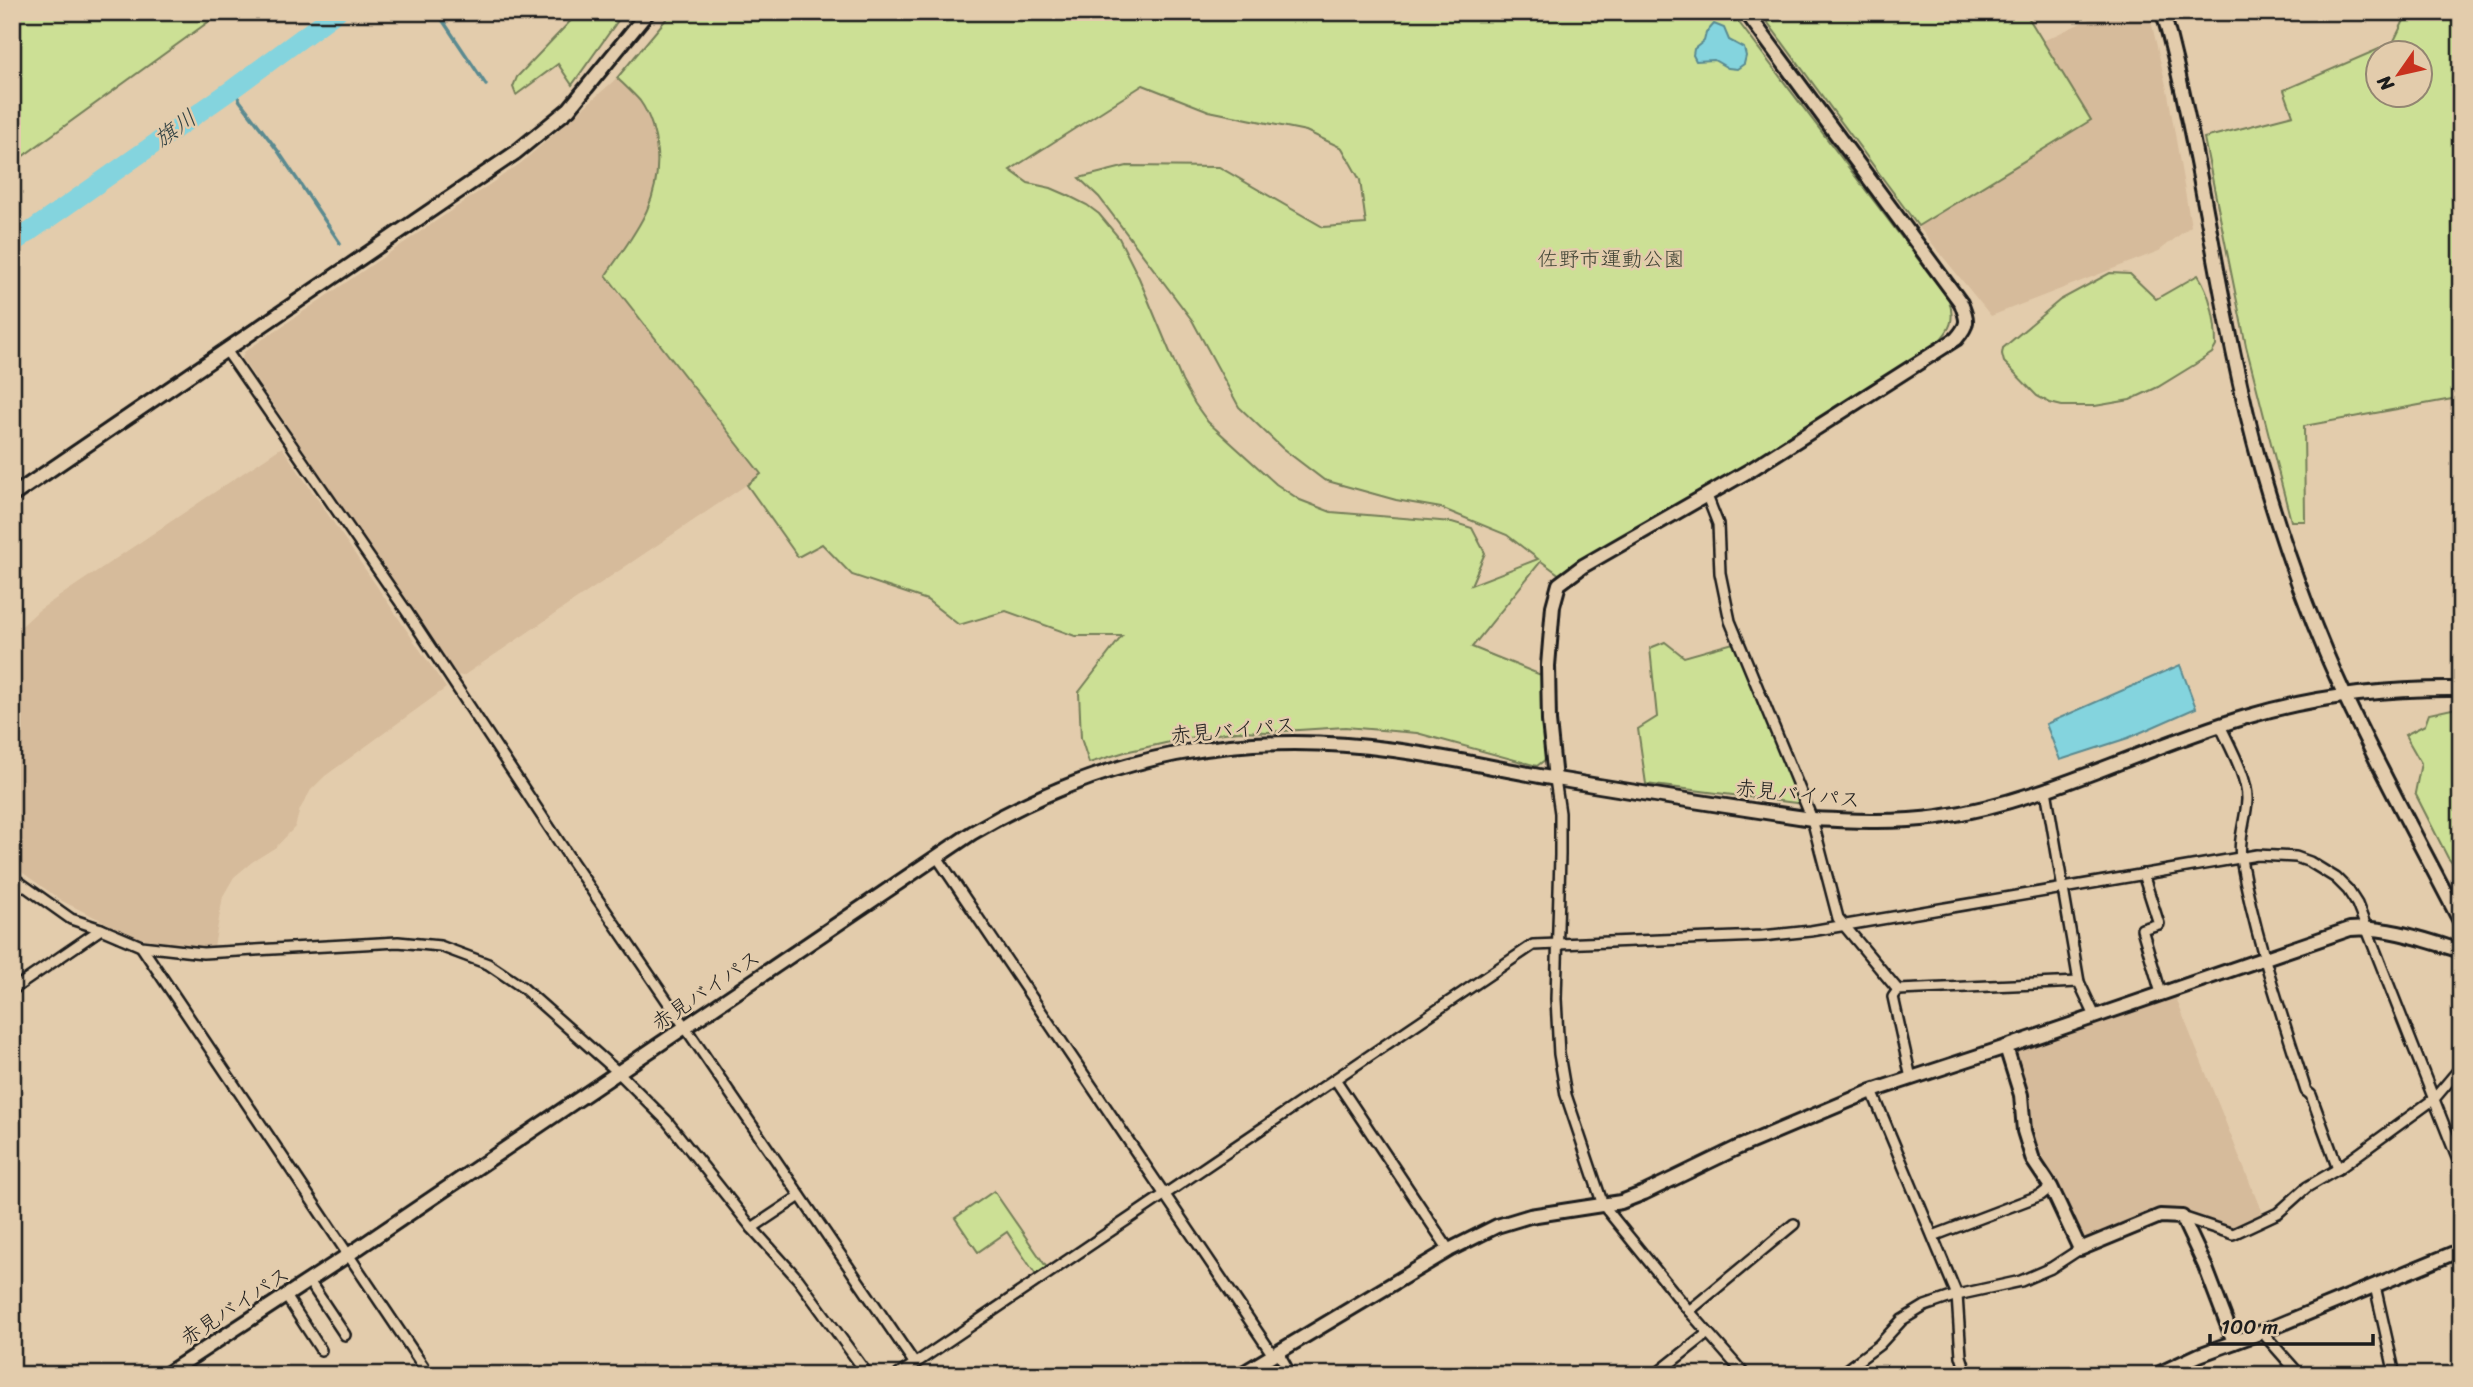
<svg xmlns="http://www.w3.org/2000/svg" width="2473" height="1387" font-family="Sriracha,'Klee One',sans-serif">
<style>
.built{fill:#d6bb9b}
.green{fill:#cce095;stroke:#747e58;stroke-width:2;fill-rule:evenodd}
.water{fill:#84d4de;stroke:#5a8a90;stroke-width:2}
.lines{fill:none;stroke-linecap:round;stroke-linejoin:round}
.stream{stroke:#5a8a90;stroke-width:3.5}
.river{stroke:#84d4de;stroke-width:19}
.street-casing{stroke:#1c1c1c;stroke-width:14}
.secondary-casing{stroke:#1c1c1c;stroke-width:18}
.street{stroke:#e3ccac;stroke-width:9}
.secondary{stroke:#e3ccac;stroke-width:12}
.labels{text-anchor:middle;stroke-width:5;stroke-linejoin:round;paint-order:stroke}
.park-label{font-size:21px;fill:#3f4334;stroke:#e3ccac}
.street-label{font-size:21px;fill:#1c1c1c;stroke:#e3ccac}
.water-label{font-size:23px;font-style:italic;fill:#314143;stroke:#e3ccac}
</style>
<rect width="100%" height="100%" fill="#e3ccac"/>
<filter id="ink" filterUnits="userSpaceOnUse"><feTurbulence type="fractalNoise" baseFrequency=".0143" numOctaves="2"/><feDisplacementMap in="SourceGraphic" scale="14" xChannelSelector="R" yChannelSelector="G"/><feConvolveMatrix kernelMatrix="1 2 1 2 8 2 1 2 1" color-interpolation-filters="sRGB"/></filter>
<g filter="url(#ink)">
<g class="built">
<path d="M 2104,12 L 2149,12 L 2168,94 L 2191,226 L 2159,251 L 1991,316 L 1918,226 L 2091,120 L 2043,41 Z"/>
<path d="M 617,78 L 641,102 L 656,135 L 658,169 L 653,198 L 644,217 L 606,275 L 761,475 L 463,676 L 457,675 L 242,359 L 244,352 L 521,163 Z"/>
<path d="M 282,447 L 446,688 L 325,776 L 311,790 L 300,809 L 295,827 L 276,847 L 252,862 L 234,877 L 223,896 L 214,947 L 176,944 L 135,937 L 62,901 L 12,865 L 12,635 L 39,610 Z"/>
<path d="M 2175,996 L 2262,1213 L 2246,1223 L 2233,1228 L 2177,1209 L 2161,1210 L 2083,1243 L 2035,1159 L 2012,1052 Z"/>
</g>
<g class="green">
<path d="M 22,12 L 222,12 L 12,164 L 12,20 Z"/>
<path d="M 579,12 L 624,12 L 572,85 L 558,64 L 516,95 L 513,87 L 517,77 Z"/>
<path d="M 672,12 L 1731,12 L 1949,300 C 1955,320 1951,329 1937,343 L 1752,461 L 1560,575 L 1541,561 L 1472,647 L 1541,675 L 1546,759 L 1537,766 L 1417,733 L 1345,727 L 1268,732 L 1239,731 L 1188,738 L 1125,752 L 1089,763 L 1081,738 L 1079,692 L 1122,636 L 1075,636 L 1006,611 L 959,625 L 927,600 L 852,575 L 822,544 L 798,557 L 747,485 L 761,474 L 606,275 C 633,235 661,204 657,152 C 656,135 650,115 640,101 C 633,93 624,85 617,78 ZM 1143,85 L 1209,111 L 1306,131 L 1342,148 L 1360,180 L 1366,224 L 1323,227 L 1219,167 L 1127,166 L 1079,178 L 1099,197 L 1192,320 L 1239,407 L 1282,448 L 1324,480 L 1396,500 L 1441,508 L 1507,535 L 1538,559 L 1471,585 L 1485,553 L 1472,528 L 1452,522 L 1331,512 L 1300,500 L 1276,484 L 1208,422 L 1195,404 L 1182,381 L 1139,278 L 1119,238 L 1099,214 L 1087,205 L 1067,195 L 1051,188 L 1028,183 L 1010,170 Z"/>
<path d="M 1760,12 L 2025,12 L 2091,120 L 1918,226 Z"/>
<path d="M 2408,12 L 2461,12 L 2461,394 L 2452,399 L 2304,426 L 2305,521 L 2291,521 L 2246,346 L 2204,138 L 2293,115 L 2284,90 L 2393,43 ZM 2378,52 L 2420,52 L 2420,94 L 2378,94 Z"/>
<path d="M 2110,273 L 2130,274 L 2156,299 L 2198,275 C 2211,294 2216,323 2216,346 L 2212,353 L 2194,365 L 2158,387 L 2130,400 L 2095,406 L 2062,406 L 2050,403 L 2037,396 L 2004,362 L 2002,354 L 2003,348 L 2060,300 Z"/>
<path d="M 1665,642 L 1684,657 L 1737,642 L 1804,804 L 1646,784 L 1638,729 L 1657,717 L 1650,648 Z"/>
<path d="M 2461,707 L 2461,874 L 2448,858 L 2415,793 L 2421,763 L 2405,735 L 2425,725 L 2429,714 Z"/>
<path d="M 994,1191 L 1047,1268 L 1036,1275 L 1007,1232 L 978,1252 L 955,1218 Z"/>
</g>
<g class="water">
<path d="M 1714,24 L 1724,28 L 1729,40 L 1744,48 L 1746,56 L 1744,64 L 1737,69 L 1728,68 L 1714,60 L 1696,61 L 1693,55 L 1694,49 L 1704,41 L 1706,33 Z"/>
<path d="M 2180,665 L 2196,708 L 2128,738 L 2060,760 L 2046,724 Z"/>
</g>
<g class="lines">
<g class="stream">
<path d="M 437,12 L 486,85"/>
<path d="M 234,88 L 240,101 L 278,151 L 340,243"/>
</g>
<path class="river" d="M 12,244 L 234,88 L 337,12"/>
<g class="street-casing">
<g id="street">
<path d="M 226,350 L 407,612 L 571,860 L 915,1364"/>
<path d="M 1707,496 L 1718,524 L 1720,573 L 1730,621 L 1812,819 L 1838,918 L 1898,990 L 2079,982"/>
<path d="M 2220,725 C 2229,745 2248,778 2247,800 C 2246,820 2238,838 2241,859 C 2255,938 2282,1015 2306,1091 L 2311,1095 L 2338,1169"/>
<path d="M 1555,779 L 1560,813 L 1560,855 L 1556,999 L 1559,1054 L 1566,1095 L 1603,1205 L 1689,1311 L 1745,1375"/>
<path d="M 2046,790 L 2079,982 L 2095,1016"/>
<path d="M 937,857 L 1273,1355"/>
<path d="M 2143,874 L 2159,924 L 2142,929 L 2161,993"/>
<path d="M 12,877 L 71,919 L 101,929 L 141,946 L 203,953 L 398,942 L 440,946 L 488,964 L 522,987 L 619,1073 L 667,1121 L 752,1228 L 798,1279 L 868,1375"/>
<path d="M 141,946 L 429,1375"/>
<path d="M 12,990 L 101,929"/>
<path d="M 1898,990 L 1893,997 L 1911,1078"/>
<path d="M 1335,1079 L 1449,1250"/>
<path d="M 1872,1091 L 1957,1295 L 1961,1356 L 1967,1375"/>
<path d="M 2182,1217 L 2233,1234 L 2278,1213 L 2307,1187 L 2338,1169 L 2434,1099 L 2461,1067"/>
<path d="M 752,1228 L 800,1196"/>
<path d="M 1933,1236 L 2041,1195 L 2051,1187"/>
<path d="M 309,1281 L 345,1335"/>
<path d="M 2375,1286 L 2395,1375"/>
<path d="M 286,1296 L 321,1350"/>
<path d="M 1689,1311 L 1794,1224"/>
<path d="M 2262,1332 L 2300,1375"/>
<path d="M 1278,1352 L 1291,1375"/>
<path d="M 898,1375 L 1533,945 L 1762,936 L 1811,931 L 2257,855 L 2296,857 L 2310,862 L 2336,878 L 2348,890 L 2357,904 L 2461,1168"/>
<path d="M 1655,1375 L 1708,1333"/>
<path d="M 1839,1375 L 1879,1345 L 1902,1320 L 1925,1306 L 1957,1295 L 2021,1281 L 2051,1268 L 2080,1249"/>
</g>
</g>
<g class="secondary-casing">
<g id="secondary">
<path d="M 2163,12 C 2204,162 2219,318 2261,468 C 2283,545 2311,623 2345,696 C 2381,773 2422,847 2461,923"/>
<path d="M 12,496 L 515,153 L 569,109 L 648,12"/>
<path d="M 1555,779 L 1549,721 L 1548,666 L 1553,606 L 1559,584 L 1583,566 L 1752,469 L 1956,339 C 1969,324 1968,321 1961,303 L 1746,12"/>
<path d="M 2006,1047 L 2021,1095 L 2024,1131 L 2033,1160 L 2051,1187 L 2080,1249 L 2160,1216 L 2182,1217 L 2205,1266 L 2234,1342"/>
<path d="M 165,1375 L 348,1255 L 972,833 C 1106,754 1241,729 1394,750 C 1447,757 1499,769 1551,778 C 1638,793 1725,806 1812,819 C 1855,821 1897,823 1939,817 C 2046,801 2143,747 2246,717 C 2315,696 2388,688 2461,689"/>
<path d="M 1240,1375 L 1449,1250 L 1497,1226 L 1530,1216 L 1621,1202 L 1644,1193 L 1737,1148 L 1872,1091 L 2006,1047 L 2350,929 C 2387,926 2425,940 2461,951"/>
<path d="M 2156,1375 L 2199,1355 L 2262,1332 L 2461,1250"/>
</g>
</g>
<use href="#street" class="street"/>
<use href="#secondary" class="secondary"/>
</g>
</g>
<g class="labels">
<g class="park-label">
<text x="1611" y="266">佐野市運動公園</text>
</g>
<g class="street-label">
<text transform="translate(1233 730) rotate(-5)" y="7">赤見バイパス</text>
<text transform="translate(1798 794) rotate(6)" y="7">赤見バイパス</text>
<text transform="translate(706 990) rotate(-34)" y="7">赤見バイパス</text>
<text transform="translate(235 1306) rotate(-33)" y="7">赤見バイパス</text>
</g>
<g class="water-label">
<text transform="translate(175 128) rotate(-36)" y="8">旗川</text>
</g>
</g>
<rect width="2473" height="1387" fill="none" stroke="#e3ccac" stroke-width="42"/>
<rect x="21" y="21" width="2431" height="1345" fill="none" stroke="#1c1c1c" stroke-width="2.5" filter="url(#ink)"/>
<g transform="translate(2399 74) rotate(236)"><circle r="33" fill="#e3ccac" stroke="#938672" stroke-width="2"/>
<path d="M0-5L12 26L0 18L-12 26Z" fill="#c8321e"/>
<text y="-10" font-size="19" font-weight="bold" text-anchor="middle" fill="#1c1c1c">N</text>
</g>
<path d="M2210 1334v10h163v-10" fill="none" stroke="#1c1c1c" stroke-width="3.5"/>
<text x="2221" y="1334" font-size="21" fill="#1c1c1c" stroke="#e3ccac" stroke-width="5" paint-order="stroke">100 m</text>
</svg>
